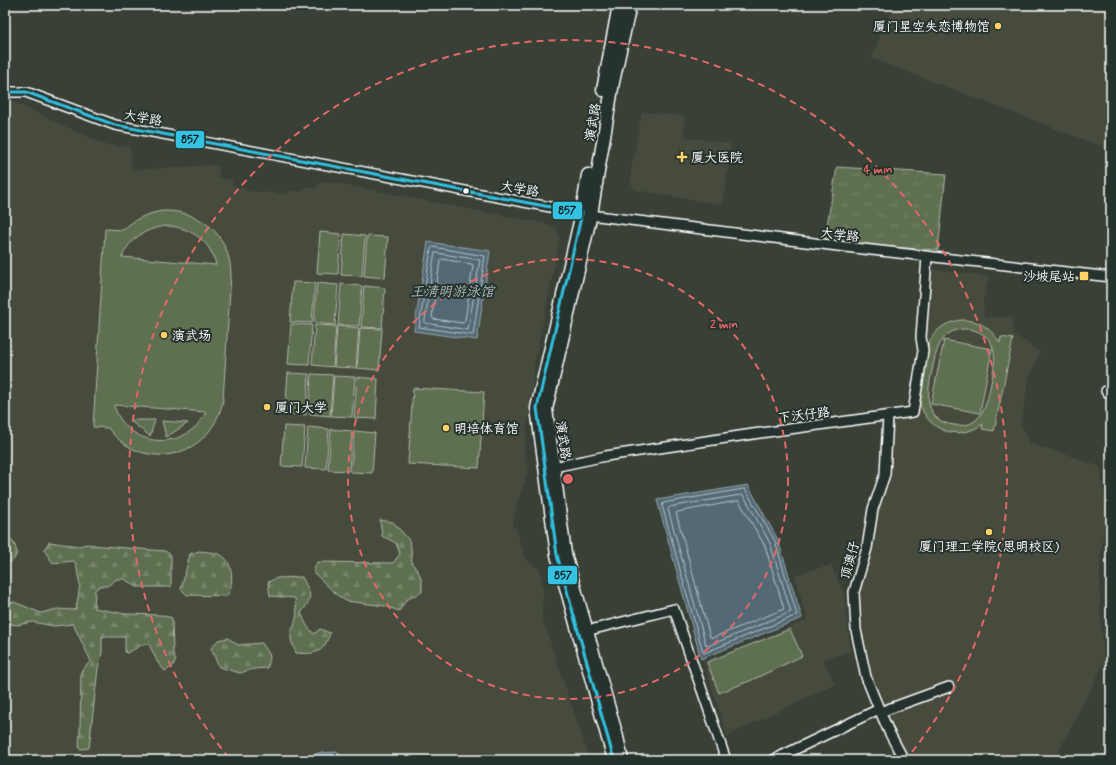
<svg xmlns="http://www.w3.org/2000/svg" width="1116" height="765" font-family="Mynerve,'LXGW WenKai TC',sans-serif">
<style>
.built{fill:#464b3e}
.grass{fill:url(#grass-tufts);stroke:#afb7a8}
.forest{fill:url(#forest-firs);stroke:#afb7a8}
.park{fill:#5f6f51;stroke:#afb7a8;fill-rule:evenodd}
.water{fill:#526a76;stroke:#97a6ad}
.lines{fill:none;stroke-linecap:round;stroke-linejoin:round}
.shore{stroke:#bac3c8;stroke-width:1}
.minor-casing{stroke:#fff;stroke-width:12}
.major-casing{stroke:#fff;stroke-width:15}
.minor{stroke:#26332d;stroke-width:9}
.major{stroke:#26332d;stroke-width:12}
.bus-1-casing{stroke:#26332d;stroke-width:6}
.bus-1{stroke:#33c2e2;stroke-width:3}
.ring{fill:none;stroke:#e26868;stroke-width:2;stroke-dasharray:7 5}
.poi-dot{fill:#ffd166;stroke:#26332d;stroke-width:1.5}
.bus-dot{fill:#fff;stroke:#26332d;stroke-width:1.5}
.labels{text-anchor:middle;stroke-width:4;stroke-linejoin:round;paint-order:stroke}
.poi-label{font-size:13px;fill:#fff;stroke:#26332d;text-anchor:start}
.street-label{font-size:13px;fill:#fff;stroke:#26332d}
.water-label{font-size:14px;font-style:italic;fill:#b1bcc1;stroke:#26332d}
.centre{fill:#e26868;stroke:#26332d;stroke-width:2}
.ring-label{font-size:12px;text-anchor:middle;font-weight:bold;fill:#e26868;stroke:#26332d;stroke-width:4;stroke-linejoin:round;paint-order:stroke}
.line-badge{stroke:#26332d;stroke-width:1.5}
.pale-badge-label{font-size:11px;text-anchor:middle;font-weight:bold;fill:#111}
</style>
<defs>
<pattern id="grass-tufts" width="24" height="20" patternUnits="userSpaceOnUse"><rect width="24" height="20" fill="#5f6f51"/><path d="M3 7l-1-3M5 7V3M7 7l1-3M15 17l-1-3M17 17v-4M19 17l1-3" fill="none" stroke="#77856b"/></pattern>
<pattern id="forest-firs" width="22" height="20" patternUnits="userSpaceOnUse"><rect width="22" height="20" fill="#5f6f51"/><path d="M5 1l3.5 6h-7zM16 11l3.5 6h-7z" fill="#77856b"/></pattern>
</defs>
<rect width="100%" height="100%" fill="#394137"/>
<filter id="ink" filterUnits="userSpaceOnUse"><feTurbulence type="fractalNoise" baseFrequency=".025" numOctaves="2"/><feDisplacementMap in="SourceGraphic" scale="8" xChannelSelector="R" yChannelSelector="G"/><feConvolveMatrix kernelMatrix="1 2 1 2 8 2 1 2 1" color-interpolation-filters="sRGB"/></filter>
<g filter="url(#ink)">
<g class="built">
<path d="M 894,5 L 1097,5 L 1111,10 L 1111,150 L 871,58 Z"/>
<path d="M 5,100 L 14,102 L 105,145 L 130,147 L 132,170 L 214,165 L 219,168 L 218,178 L 232,180 L 232,186 L 246,188 L 246,191 L 287,194 L 288,190 L 302,192 L 304,187 L 316,188 L 319,183 L 324,181 L 537,222 L 549,225 L 556,228 L 560,238 L 535,362 L 524,451 L 528,469 L 525,481 L 516,506 L 512,527 L 516,526 L 520,543 L 526,559 L 532,565 L 540,569 L 543,590 L 542,617 L 590,760 L 5,760 Z"/>
<path d="M 642,112 L 685,116 L 683,137 L 731,144 L 723,205 L 635,190 L 631,183 L 631,170 Z"/>
<path d="M 931,269 L 989,277 L 983,300 L 984,317 L 1012,317 L 1014,334 L 1040,352 L 1029,377 L 1021,423 L 1030,444 L 1060,452 L 1100,467 L 1107,511 L 1100,557 L 1100,609 L 1104,663 L 1054,760 L 909,760 L 891,728 L 871,675 L 861,631 L 859,594 L 871,553 L 888,424 L 893,417 L 914,417 L 925,348 L 925,335 Z"/>
<path d="M 831,565 L 844,594 L 850,651 L 824,660 L 835,684 L 727,736 L 704,662 L 807,620 L 795,575 Z"/>
</g>
<path class="grass" d="M 837,167 L 946,174 L 938,250 L 824,243 Z"/>
<g class="forest">
<path d="M 380,520 L 393,522 L 409,540 L 411,547 L 412,563 L 419,573 L 422,582 L 422,592 L 406,600 L 399,611 L 385,606 L 346,601 L 337,595 L 315,574 L 314,569 L 317,562 L 393,563 L 400,554 L 396,543 L 382,536 Z"/>
<path d="M 5,531 L 6,535 C 14,540 15,545 17,553 L 14,559 L 9,563 L 5,563 Z"/>
<path d="M 49,542 L 79,546 L 87,544 L 102,546 L 165,551 L 171,555 L 171,587 L 137,587 L 124,579 L 117,579 L 107,586 L 100,586 L 95,590 L 94,608 L 125,614 L 161,615 L 172,618 L 173,654 L 176,660 L 172,667 L 165,671 L 158,663 L 149,644 L 144,644 L 127,653 L 125,652 L 125,637 L 102,637 L 102,652 L 98,668 L 89,748 L 80,749 L 79,745 L 80,731 L 81,671 L 91,661 L 73,624 L 54,626 L 32,622 L 17,625 L 5,623 L 5,604 L 14,602 L 41,613 L 57,609 L 73,610 L 76,609 L 80,585 L 76,564 L 74,561 L 53,563 L 44,550 Z"/>
<path d="M 199,551 C 206,552 216,552 221,555 C 234,562 234,585 227,596 L 187,595 L 181,589 L 190,554 Z"/>
<path d="M 302,577 C 311,595 314,596 301,613 L 307,626 L 314,634 L 320,629 L 330,633 C 324,653 315,655 296,653 L 291,640 L 291,632 L 294,626 L 297,614 L 295,598 L 270,596 L 268,582 L 277,578 Z"/>
<path d="M 228,638 L 238,645 L 262,643 C 269,654 273,655 267,668 L 253,669 L 240,673 L 219,667 L 214,656 L 211,648 L 218,640 Z"/>
</g>
<g class="park">
<path d="M 163,211 C 201,210 230,235 231,274 L 223,400 C 212,458 144,475 108,428 L 93,427 L 105,229 L 123,230 C 134,219 148,213 163,211 ZM 169,226 C 192,228 211,242 216,265 L 122,257 C 130,237 149,227 169,226 ZM 114,406 L 114,405 L 206,412 C 186,453 128,449 114,406 Z"/>
<path d="M 320,232 L 341,234 L 338,274 L 317,273 Z"/>
<path d="M 344,234 L 365,236 L 362,276 L 341,275 Z"/>
<path d="M 367,236 L 388,237 L 385,278 L 364,276 Z"/>
<path d="M 293,282 L 315,283 L 312,323 L 290,322 Z"/>
<path d="M 317,283 L 338,285 L 335,325 L 314,323 Z"/>
<path d="M 341,284 L 362,286 L 359,326 L 338,325 Z"/>
<path d="M 364,286 L 385,288 L 382,328 L 361,327 Z"/>
<path d="M 961,320 C 979,320 990,327 1000,343 L 1001,337 L 1013,339 L 994,431 L 982,429 L 983,424 C 957,442 926,431 919,400 L 927,348 C 932,332 944,322 961,320 ZM 969,329 C 1000,335 996,360 991,383 C 987,404 982,429 954,425 C 923,421 927,393 932,371 C 936,350 941,327 969,329 Z"/>
<path d="M 291,324 L 312,325 L 309,365 L 288,364 Z"/>
<path d="M 315,325 L 336,326 L 333,367 L 312,365 Z"/>
<path d="M 337,326 L 359,328 L 356,368 L 334,367 Z"/>
<path d="M 360,328 L 382,329 L 379,370 L 357,368 Z"/>
<path d="M 944,340 L 992,349 L 980,413 L 931,404 Z"/>
<path d="M 288,373 L 309,374 L 306,415 L 285,413 Z"/>
<path d="M 311,374 L 333,375 L 330,416 L 309,414 Z"/>
<path d="M 334,376 L 355,377 L 352,417 L 331,416 Z"/>
<path d="M 357,377 L 378,379 L 376,419 L 354,418 Z"/>
<path d="M 413,388 L 484,392 L 479,468 L 408,464 Z"/>
<path d="M 129,420 L 155,420 L 150,436 Z"/>
<path d="M 162,421 L 188,423 L 166,437 Z"/>
<path d="M 284,426 L 305,427 L 302,467 L 281,466 Z"/>
<path d="M 308,427 L 329,429 L 326,469 L 305,468 Z"/>
<path d="M 331,429 L 352,431 L 349,471 L 328,470 Z"/>
<path d="M 354,431 L 375,433 L 372,473 L 351,472 Z"/>
<path d="M 790,629 L 802,656 L 752,680 L 719,693 L 707,662 Z"/>
</g>
<g class="water">
<path d="M 428,242 L 490,251 L 477,340 L 414,331 Z"/>
<path d="M 748,485 L 778,540 L 802,618 L 701,659 L 657,500 Z"/>
<path d="M 338,752 L 341,757 L 340,760 L 301,760 L 318,753 Z"/>
</g>
<g class="lines">
<g class="shore">
<path d="M 433,247 L 485,256 L 473,335 L 419,327 L 431,249 Z"/>
<path d="M 435,253 L 437,253 L 480,260 L 468,330 L 425,323 Z"/>
<path d="M 442,259 L 471,264 L 473,265 L 465,321 L 463,323 L 433,319 L 432,317 L 440,261 Z"/>
<path d="M 745,489 L 775,541 L 797,615 L 704,653 L 703,652 L 662,505 L 664,503 Z"/>
<path d="M 742,495 L 744,496 L 770,543 L 791,612 L 708,646 L 706,645 L 668,509 L 670,507 Z"/>
<path d="M 739,501 L 765,546 L 784,609 L 712,638 L 710,637 L 676,513 L 678,512 Z"/>
</g>
<g class="minor-casing">
<g id="minor">
<path d="M 5,92 L 26,92 L 115,125 L 598,216 L 854,248 L 1111,277"/>
<path d="M 1106,391 L 1111,395"/>
<path d="M 549,468 L 606,456 L 753,434 L 913,412 L 923,351 L 921,337 L 927,257"/>
<path d="M 582,632 L 674,609 L 726,760"/>
<path d="M 879,709 L 889,732 L 904,760"/>
<path d="M 880,712 L 949,687"/>
<path d="M 773,760 L 879,709 L 866,677 L 856,630 L 854,592 L 867,548 L 873,509 L 885,474 L 888,416"/>
</g>
</g>
<g class="major-casing">
<g id="major">
<path d="M 603,90 L 619,5"/>
<path d="M 588,175 L 582,213 L 537,408 L 557,555 L 614,760"/>
<path d="M 622,760 L 617,737 L 565,554 L 546,409 L 591,214 L 613,82 L 630,5"/>
</g>
</g>
<use href="#minor" class="minor"/>
<use href="#major" class="major"/>
<g class="bus-1-casing">
<path id="bus-1" d="M 5,92 L 26,92 L 115,125 L 582,213 L 537,408 L 557,555 L 614,760"/>
</g>
<use href="#bus-1" class="bus-1"/>
</g>
</g>
<g class="ring">
<circle cx="568" cy="479" r="220"/>
<path d="M229 758A439 439 0 1 1 907 758"/>
</g>
<g class="poi-dot">
<circle cx="998" cy="26" r="4"/>
<path d="M680 151h4v4h4v4h-4v4h-4v-4h-4v-4h4z"/>
<rect x="1079" y="271" width="10" height="10" rx="2"/>
<circle cx="164" cy="335" r="4"/>
<circle cx="267" cy="407" r="4"/>
<circle cx="446" cy="428" r="4"/>
<circle cx="989" cy="532" r="4"/>
</g>
<circle class="bus-dot" cx="466" cy="191" r="3.5"/>
<g class="labels">
<g class="poi-label">
<text x="990" y="31" text-anchor="end">厦门星空失恋博物馆</text>
<text x="691" y="162">厦大医院</text>
<text x="1075" y="281" text-anchor="end">沙坡尾站</text>
<text x="172" y="340">演武场</text>
<text x="275" y="412">厦门大学</text>
<text x="454" y="433">明培体育馆</text>
<text x="989" y="551" text-anchor="middle">厦门理工学院(思明校区)</text>
</g>
<g class="street-label">
<text transform="translate(143 117) rotate(10)" y="5">大学路</text>
<text transform="translate(592 122) rotate(-80)" y="5">演武路</text>
<text transform="translate(520 188) rotate(10)" y="5">大学路</text>
<text transform="translate(840 234) rotate(7)" y="5">大学路</text>
<text transform="translate(804 414) rotate(-7)" y="5">下沃仔路</text>
<text transform="translate(564 440) rotate(82)" y="5">演武路</text>
<text transform="translate(849 560) rotate(-75)" y="5">顶澳仔</text>
</g>
<g class="water-label">
<text x="452" y="296">王清明游泳馆</text>
</g>
</g>
<circle cx="568" cy="479" r="6" class="centre"/>
<g class="ring-label">
<text x="878" y="173">4 min</text>
<text x="724" y="328">2 min</text>
</g>
<g class="line-badge">
<rect x="175" y="130" width="30" height="19" rx="4" fill="#33c2e2"/>
<rect x="552" y="201" width="31" height="19" rx="4" fill="#33c2e2"/>
<rect x="547" y="565" width="31" height="20" rx="4" fill="#33c2e2"/>
</g>
<g class="pale-badge-label">
<text x="190" y="143">857</text>
<text x="567" y="214">857</text>
<text x="563" y="579">857</text>
</g>
<rect width="1116" height="765" fill="none" stroke="#26332d" stroke-width="20"/>
<rect x="10" y="10" width="1096" height="745" fill="none" stroke="#fff" stroke-width="1.5" filter="url(#ink)"/>
</svg>
